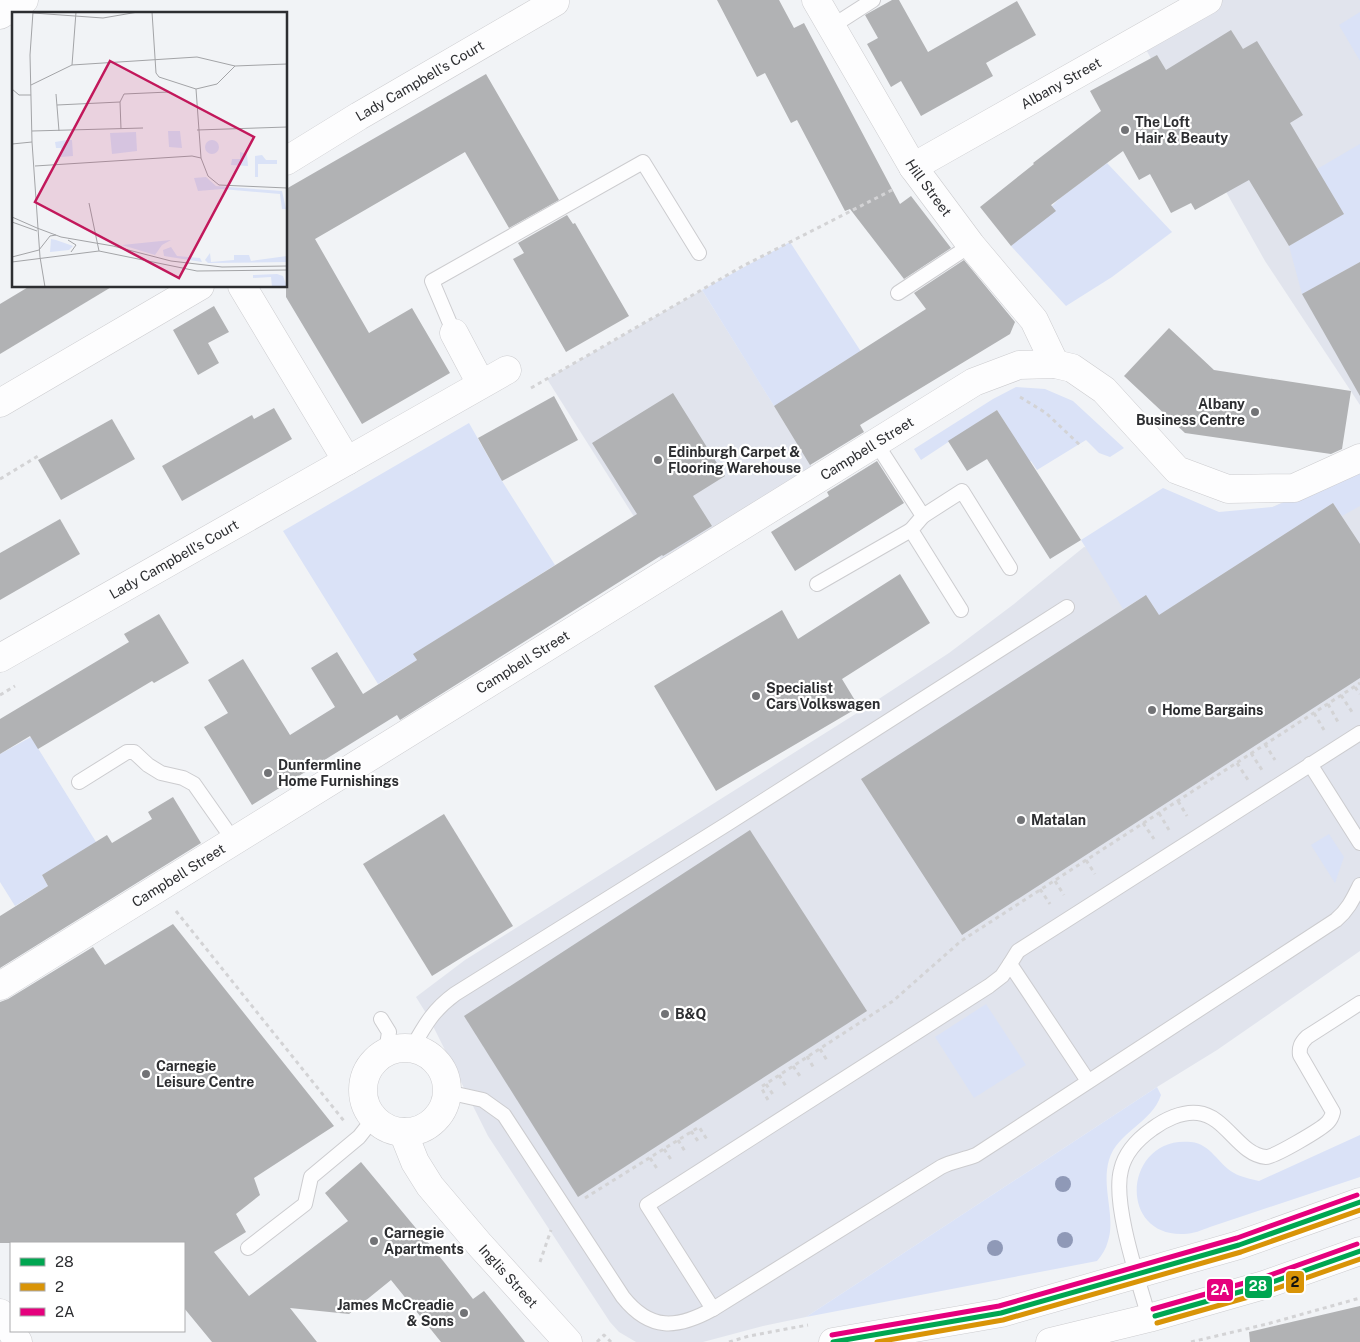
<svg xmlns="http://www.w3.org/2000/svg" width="1360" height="1342" font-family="'Public Sans',sans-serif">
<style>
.built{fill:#e1e4ed}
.green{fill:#dae2f7}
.building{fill:#b1b2b4}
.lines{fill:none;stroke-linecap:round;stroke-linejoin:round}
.lane-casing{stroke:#cccccf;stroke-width:16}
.street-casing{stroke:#cccccf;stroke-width:29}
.primary-casing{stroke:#cccccf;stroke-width:29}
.path{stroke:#d3d3d5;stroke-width:3;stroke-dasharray:4 4;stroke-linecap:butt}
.lane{stroke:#fdfdfe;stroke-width:14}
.street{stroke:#fdfdfe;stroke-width:28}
.primary{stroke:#fdfdfe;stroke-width:28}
.bus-1-casing{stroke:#fff;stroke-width:9}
.bus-2-casing{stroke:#fff;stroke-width:9}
.bus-3-casing{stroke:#fff;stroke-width:9}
.bus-1{stroke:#00a651;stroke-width:5}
.bus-2{stroke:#d99407;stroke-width:5}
.bus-3{stroke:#e5007d;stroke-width:5}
.tree{fill:#8f99b7}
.poi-dot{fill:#727376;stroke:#fff;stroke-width:2}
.labels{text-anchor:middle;stroke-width:4.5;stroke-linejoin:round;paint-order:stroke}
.street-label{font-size:14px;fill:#2d2e31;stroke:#fff}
.poi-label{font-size:14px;font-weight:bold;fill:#2d2e31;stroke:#fff;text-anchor:start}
.inset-road{fill:none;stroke:#a3a4a7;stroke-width:1}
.view{fill:#c2185b;fill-opacity:0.15;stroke:#c2185b;stroke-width:2.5}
.inset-edge{fill:none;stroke:#2d2e31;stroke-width:2.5}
.line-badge{stroke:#fff;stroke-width:2}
.badge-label{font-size:14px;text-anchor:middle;font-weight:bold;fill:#fff}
.pale-badge-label{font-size:14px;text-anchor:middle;font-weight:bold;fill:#111}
</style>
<rect width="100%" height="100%" fill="#f1f3f6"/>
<g class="built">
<path d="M 1208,0 L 1360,0 L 1360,405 L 1265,261 L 1140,39 Z"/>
<path d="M 702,290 L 819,478 L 669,572 L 547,379 Z"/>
<path d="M 1360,469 L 1360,951 L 1217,1050 L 1157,1087 L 806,1317 L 763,1326 L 703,1342 L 636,1342 L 619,1332 L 610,1322 L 488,1136 L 429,1018 L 416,997 L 465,960 L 865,708 L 949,653 L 1014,604 L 1084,547 L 1118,552 L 1263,511 Z"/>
</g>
<g class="green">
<path d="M 1360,12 L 1360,61 L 1339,25 Z"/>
<path d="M 1360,144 L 1360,262 L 1302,294 L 1289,246 L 1344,214 L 1317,169 Z"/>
<path d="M 1107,163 L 1172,232 L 1112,277 L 1066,306 L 1011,246 L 1060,198 Z"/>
<path d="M 790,242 L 869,364 L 848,359 L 830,370 L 838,383 L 774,406 L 702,290 Z"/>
<path d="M 1016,387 L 1045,389 L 1073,401 L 1124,448 L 1110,457 L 1099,453 L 1086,440 L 1037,470 L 1031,461 L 1016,470 L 1016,440 L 997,410 L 921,460 L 914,449 L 993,399 Z"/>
<path d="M 469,423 L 502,481 L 555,565 L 414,654 L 417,660 L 378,684 L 283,531 Z"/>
<path d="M 1360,469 L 1360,506 L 1342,516 L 1333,503 L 1159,615 L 1146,595 L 1123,609 L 1081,540 L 1163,488 L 1219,512 L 1273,507 Z"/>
<path d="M 31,737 L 101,850 L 42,875 L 48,886 L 15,906 L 0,882 L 0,754 Z"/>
<path d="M 1329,834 L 1344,857 L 1335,883 L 1311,845 Z"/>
<path d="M 986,1004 L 1026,1065 L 974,1098 L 935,1037 Z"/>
<path d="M 1157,1087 L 1161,1095 C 1152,1123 1117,1132 1109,1160 C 1101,1187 1116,1217 1108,1241 C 1106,1249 1102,1255 1097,1261 L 806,1317 Z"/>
<path d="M 1360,1135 L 1360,1177 L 1210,1227 C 1202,1230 1193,1234 1184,1234 C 1116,1237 1124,1135 1191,1142 C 1211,1144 1218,1164 1234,1173 C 1241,1177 1251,1179 1259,1181 Z"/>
</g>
<g class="building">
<path d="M 717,0 L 779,0 L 794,28 L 804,23 L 900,204 L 911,196 L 951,248 L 904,279 L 850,209 L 845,211 L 797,120 L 791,123 L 765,73 L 757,77 Z"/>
<path d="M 892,0 L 899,0 L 928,52 L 1017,1 L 1036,35 L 986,63 L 993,76 L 921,116 L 901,81 L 891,87 L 867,44 L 878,38 L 865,15 Z"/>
<path d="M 1231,30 L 1243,49 L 1257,41 L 1303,115 L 1290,123 L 1344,214 L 1289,246 L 1249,180 L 1195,210 L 1191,203 L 1171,213 L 1150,174 L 1139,180 L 1123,151 L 1051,205 L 1056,211 L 1011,246 L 980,207 L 1034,164 L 1033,163 L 1101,111 L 1090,91 L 1157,55 L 1166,70 Z"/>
<path d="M 486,74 L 559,200 L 509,228 L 465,152 L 315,239 L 369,333 L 412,308 L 450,373 L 362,424 L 286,297 L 286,189 Z"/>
<path d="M 567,215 L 573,224 L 575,223 L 629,316 L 566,352 L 513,259 L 524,253 L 518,243 Z"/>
<path d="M 964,260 L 1015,322 L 1010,334 L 860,425 L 864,432 L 810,465 L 774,406 L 926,309 L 914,293 Z"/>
<path d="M 1360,262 L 1360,396 L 1302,294 Z"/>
<path d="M 30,286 L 113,286 L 0,354 L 0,304 Z"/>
<path d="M 214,306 L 229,332 L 208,343 L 219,363 L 198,375 L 173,330 Z"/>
<path d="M 1169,328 L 1214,370 L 1351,391 L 1342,449 L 1331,454 L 1185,433 L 1124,376 Z"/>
<path d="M 673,393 L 725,476 L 693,496 L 712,526 L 663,556 L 662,555 L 400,720 L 397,715 L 252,805 L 204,727 L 228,713 L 208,680 L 243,659 L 290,735 L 335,707 L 311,668 L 337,652 L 363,694 L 417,660 L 413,654 L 637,514 L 592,443 Z"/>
<path d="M 554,396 L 578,440 L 502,481 L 478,438 Z"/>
<path d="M 274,408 L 292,439 L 182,501 L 162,466 L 252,415 L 254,419 Z"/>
<path d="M 997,410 L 1081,540 L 1050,559 L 987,459 L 967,471 L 948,441 Z"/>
<path d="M 112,419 L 135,459 L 61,500 L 38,460 Z"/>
<path d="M 877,461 L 904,503 L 795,571 L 771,532 L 829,496 L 827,492 Z"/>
<path d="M 1333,503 L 1360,544 L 1360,678 L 962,935 L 861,779 L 1146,595 L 1159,615 Z"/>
<path d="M 60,519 L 80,554 L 0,600 L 0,553 Z"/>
<path d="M 900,574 L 930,623 L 842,679 L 859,707 L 716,791 L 654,686 L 782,610 L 798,639 Z"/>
<path d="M 159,614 L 189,663 L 154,683 L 152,681 L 38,749 L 30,736 L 0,754 L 0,719 L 129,642 L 124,634 Z"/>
<path d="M 173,797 L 201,843 L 0,968 L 0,916 L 48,886 L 42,875 L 107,835 L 112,843 L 152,819 L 148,812 Z"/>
<path d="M 444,814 L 513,926 L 432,976 L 363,864 Z"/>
<path d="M 750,830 L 867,1011 L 578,1197 L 464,1016 Z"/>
<path d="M 173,924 L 334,1126 L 254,1178 L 260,1195 L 236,1214 L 246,1232 L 214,1252 L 249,1296 L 348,1221 L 325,1193 L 361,1162 L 444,1262 L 473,1299 L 484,1291 L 525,1342 L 441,1342 L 391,1280 L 349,1314 L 290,1308 L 317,1342 L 212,1342 L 184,1308 L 184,1243 L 0,1243 L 0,1002 L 8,999 L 93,947 L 105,965 Z"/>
<path d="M 1360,1306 L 1360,1342 L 1250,1342 L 1249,1332 Z"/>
</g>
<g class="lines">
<g class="lane-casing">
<g id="lane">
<path d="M 831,27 L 873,0"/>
<path d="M 898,293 L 971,245"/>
<path d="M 454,333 L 432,281 L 643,162 L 699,253"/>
<path d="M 876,443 L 923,516 L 911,530 L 961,610"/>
<path d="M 923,516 L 962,491 L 1010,568"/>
<path d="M 817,584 L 911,530"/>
<path d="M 1310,764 L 1360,843"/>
<path d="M 79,782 L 127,752 L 134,752 L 148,765 L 161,773 L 183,778 L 194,784 L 234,841"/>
<path d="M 381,1019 L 389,1032 L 386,1052"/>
<path d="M 412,1048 C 425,1025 433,1010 455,994 L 727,824 L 1067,607"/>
<path d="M 1088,1081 L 1010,964 L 1018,951 L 1062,923 L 1360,733"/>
<path d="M 447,1092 L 483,1100 L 504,1115 L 623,1297 C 650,1331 677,1329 713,1309 L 941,1167 C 952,1161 964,1160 976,1155 L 1336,920 C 1348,910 1353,899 1360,885"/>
<path d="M 248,1248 L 305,1204 L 311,1177 L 359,1137 L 374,1118"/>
<path d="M 713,1309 L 647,1205 L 989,986 L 1002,976 L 1010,964"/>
<path d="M 1149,1318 C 1139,1282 1112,1204 1121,1170 C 1125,1152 1138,1139 1152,1129 C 1164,1120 1182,1111 1198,1113 C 1226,1116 1239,1155 1266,1157 C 1274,1157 1322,1129 1328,1122 C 1331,1119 1332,1116 1333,1112 L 1300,1055 C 1299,1047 1301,1043 1307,1037 L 1360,1003"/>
</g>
</g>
<g class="street-casing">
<g id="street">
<path id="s1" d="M 816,0 L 913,167 L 971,245 L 1034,320 L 1055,364"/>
<path d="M 0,15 L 24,0"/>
<path id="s2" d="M 286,161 L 359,116 L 555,2"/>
<path id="s3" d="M 913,167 L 1208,0"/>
<path d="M 242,286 L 347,461"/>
<path d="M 454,333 L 481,384"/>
<path d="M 0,403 L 200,286"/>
<path id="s4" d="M 0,658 L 507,370"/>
<path id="s5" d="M 0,986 L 974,382 L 1019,365 L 1055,364 L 1072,368 L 1104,390 L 1177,470 L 1228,489 L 1294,488 L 1360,458"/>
<circle cx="405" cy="1090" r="42"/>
<path id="s6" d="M 403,1132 L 415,1162 L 430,1186 L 480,1245 L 568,1342"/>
</g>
</g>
<g class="primary-casing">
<g id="primary">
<path d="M 0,1313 L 18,1342"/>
<path d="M 833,1342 L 1001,1313 L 1239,1245 L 1360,1202"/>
<path d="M 1050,1342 L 1149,1318 L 1264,1285 L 1360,1251"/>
</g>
</g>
<g class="path">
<path d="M 531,388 L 743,266 L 894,189"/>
<path d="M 1020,397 L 1046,413 L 1082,447"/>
<path d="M 0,479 L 38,456"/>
<path d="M 1355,687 L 1360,694"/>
<path d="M 0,695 L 15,686"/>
<path d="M 1341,695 L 1352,712"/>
<path d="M 1328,704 L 1338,722"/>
<path d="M 1314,713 L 1324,730"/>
<path d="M 1265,744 L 1275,760"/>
<path d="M 1251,753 L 1262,770"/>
<path d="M 1237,763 L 1248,780"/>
<path d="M 1178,801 L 1187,816"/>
<path d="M 1159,813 L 1169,830"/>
<path d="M 1143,823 L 1154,839"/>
<path d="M 1086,860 L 1095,874"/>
<path d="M 1055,881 L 1064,895"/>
<path d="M 1040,889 L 1050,904"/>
<path d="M 176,911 L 344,1121"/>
<path d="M 820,1049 L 828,1062"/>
<path d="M 807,1056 L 815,1070"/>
<path d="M 793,1066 L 802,1079"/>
<path d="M 779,1075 L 787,1088"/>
<path d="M 766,1084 L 774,1096"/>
<path d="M 768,1100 L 761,1087 L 893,1001 L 961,941 L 1360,683"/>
<path d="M 691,1131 L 700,1144"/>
<path d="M 678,1140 L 686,1153"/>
<path d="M 664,1149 L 672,1161"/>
<path d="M 650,1158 L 658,1170"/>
<path d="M 585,1198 L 699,1127 L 708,1141"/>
<path d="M 540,1262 L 551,1230"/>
<path d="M 597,1342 L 604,1335 L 611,1342"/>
<path d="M 729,1342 L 749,1336 L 808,1325"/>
<path d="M 1191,1342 L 1267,1324 L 1360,1298"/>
</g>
<use href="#lane" class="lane"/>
<use href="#street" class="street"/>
<use href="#primary" class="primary"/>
<g class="bus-1-casing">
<g id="bus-1">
<path d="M 1155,1316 L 1264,1285 L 1360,1251"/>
<path d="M 833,1342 L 1001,1313 L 1239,1245 L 1360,1202"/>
</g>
</g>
<g class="bus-2-casing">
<g id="bus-2">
<path d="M 1157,1323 L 1266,1292 L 1360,1259"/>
<path d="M 877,1342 L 1003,1320 L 1241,1252 L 1360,1210"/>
</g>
</g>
<g class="bus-3-casing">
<g id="bus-3">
<path d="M 1153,1309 L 1262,1278 L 1357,1244"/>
<path d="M 832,1335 L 999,1306 L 1237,1238 L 1357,1195"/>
</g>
</g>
<use href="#bus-1" class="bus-1"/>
<use href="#bus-2" class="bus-2"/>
<use href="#bus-3" class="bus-3"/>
</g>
<g class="tree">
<circle cx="1063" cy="1184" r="8"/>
<circle cx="1065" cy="1240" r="8"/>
<circle cx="995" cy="1248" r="8"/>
</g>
<g class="poi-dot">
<circle cx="1125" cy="130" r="5"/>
<circle cx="1255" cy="412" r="5"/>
<circle cx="658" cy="460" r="5"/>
<circle cx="756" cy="696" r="5"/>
<circle cx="1152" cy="710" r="5"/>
<circle cx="268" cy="773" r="5"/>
<circle cx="1021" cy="820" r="5"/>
<circle cx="665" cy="1014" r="5"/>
<circle cx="146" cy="1074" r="5"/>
<circle cx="374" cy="1241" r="5"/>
<circle cx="464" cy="1313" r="5"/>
</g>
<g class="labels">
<g class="street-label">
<text dy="5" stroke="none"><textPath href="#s2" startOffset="156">Lady Campbell's Court</textPath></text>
<text dy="5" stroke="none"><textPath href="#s3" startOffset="170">Albany Street</textPath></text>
<text dy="5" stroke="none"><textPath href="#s1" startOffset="219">Hill Street</textPath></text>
<text dy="5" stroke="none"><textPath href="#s5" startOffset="1020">Campbell Street</textPath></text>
<text dy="5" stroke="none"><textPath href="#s4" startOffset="200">Lady Campbell's Court</textPath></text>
<text dy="5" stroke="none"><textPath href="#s5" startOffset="615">Campbell Street</textPath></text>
<text dy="5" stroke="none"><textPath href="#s5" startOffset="210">Campbell Street</textPath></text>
<text dy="5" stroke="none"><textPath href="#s6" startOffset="180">Inglis Street</textPath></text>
</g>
<g class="poi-label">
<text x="1135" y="127">The Loft<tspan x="1135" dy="16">Hair &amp; Beauty</tspan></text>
<text x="1245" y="409" text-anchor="end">Albany<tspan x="1245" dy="16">Business Centre</tspan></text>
<text x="668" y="457">Edinburgh Carpet &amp;<tspan x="668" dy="16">Flooring Warehouse</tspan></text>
<text x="766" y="693">Specialist<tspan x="766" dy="16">Cars Volkswagen</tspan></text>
<text x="1162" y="715">Home Bargains</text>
<text x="278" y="770">Dunfermline<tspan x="278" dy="16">Home Furnishings</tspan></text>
<text x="1031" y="825">Matalan</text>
<text x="675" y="1019">B&amp;Q</text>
<text x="156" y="1071">Carnegie<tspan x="156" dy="16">Leisure Centre</tspan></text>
<text x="384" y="1238">Carnegie<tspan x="384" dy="16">Apartments</tspan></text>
<text x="454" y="1310" text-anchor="end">James McCreadie<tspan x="454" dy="16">&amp; Sons</tspan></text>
</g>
</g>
<g transform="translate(12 12)">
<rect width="275" height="275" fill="#f1f3f6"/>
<path d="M 156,119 L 168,119 L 170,136 L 157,135 ZM 124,120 L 125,139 L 100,142 L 98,121 ZM193 135a7 7 0 1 1 14 0a7 7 0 1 1-14 0ZM 55,128 L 60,128 L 61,144 L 49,145 L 49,136 L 44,136 L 43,130 ZM 228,140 L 235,142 L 236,154 L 219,153 L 220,147 L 228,147 ZM 250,143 L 254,148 L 265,148 L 265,152 L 246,152 L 246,165 L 243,165 L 243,144 ZM 194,165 L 204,174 L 270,179 L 274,197 L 270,197 L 268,182 L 210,177 L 186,179 L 182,166 ZM 39,227 L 44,228 L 61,234 L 57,238 L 38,240 ZM 159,228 L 150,233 L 143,243 L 110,233 ZM 159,235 L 165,244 L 188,246 L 190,250 L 152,244 L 151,238 ZM 198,241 L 199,250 L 222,248 L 222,243 L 237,243 L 239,249 L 275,244 L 275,250 L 196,251 L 193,248 ZM 265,262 L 271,264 L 275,275 L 260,275 L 259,265 L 241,266 L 241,263 Z" fill="#dae2f7"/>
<path class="inset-road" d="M 21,0 L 18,43 L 20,130 L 28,245M 140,0 L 144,61 L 147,65 L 184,77 L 205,72 L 223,54M 21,1 L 91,6 L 126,0M 60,53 L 64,0M 19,73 L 60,53 L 185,45 L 223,54 L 275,52M 0,77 L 7,83 L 19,83M 184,77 L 189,146M 44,82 L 47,119M 108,90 L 112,82 L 157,80M 45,93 L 108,90 L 109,117M 185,118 L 275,115M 20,119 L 131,116M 0,132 L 20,130M 189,146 L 196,164 L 207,173 L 275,176M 23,154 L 180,144 L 189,146M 77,191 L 87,239M 0,205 L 25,216M 0,210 L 25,219M 25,216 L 49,225 L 101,234 L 159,249 L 210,255 L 275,254M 56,228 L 64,233 L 59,240M 0,245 L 27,238 L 38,224 L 44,223M 28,245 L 33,275M 0,250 L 87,239 L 185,259 L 275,258"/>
<path class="view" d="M 98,49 L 242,125 L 167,266 L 23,190 Z"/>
<rect width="275" height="275" class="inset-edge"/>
</g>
<g class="line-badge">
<rect x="1285" y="1270" width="20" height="24" rx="5" fill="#d99407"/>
<rect x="1244" y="1275" width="29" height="24" rx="5" fill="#00a651"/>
<rect x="1206" y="1278" width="28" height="24" rx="5" fill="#e5007d"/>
</g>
<g class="badge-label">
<text x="1258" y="1291">28</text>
<text x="1220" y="1295">2A</text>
</g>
<g class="pale-badge-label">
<text x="1295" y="1287">2</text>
</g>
<rect x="10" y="1242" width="175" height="90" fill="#ffffff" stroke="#ababad"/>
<rect x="20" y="1258" width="25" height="8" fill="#00a651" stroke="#ababad"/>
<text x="55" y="1267" font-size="15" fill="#2d2e31">28</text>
<rect x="20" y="1283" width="25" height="8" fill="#d99407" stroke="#ababad"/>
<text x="55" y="1292" font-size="15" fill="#2d2e31">2</text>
<rect x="20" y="1308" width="25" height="8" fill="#e5007d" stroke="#ababad"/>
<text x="55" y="1317" font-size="15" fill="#2d2e31">2A</text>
</svg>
